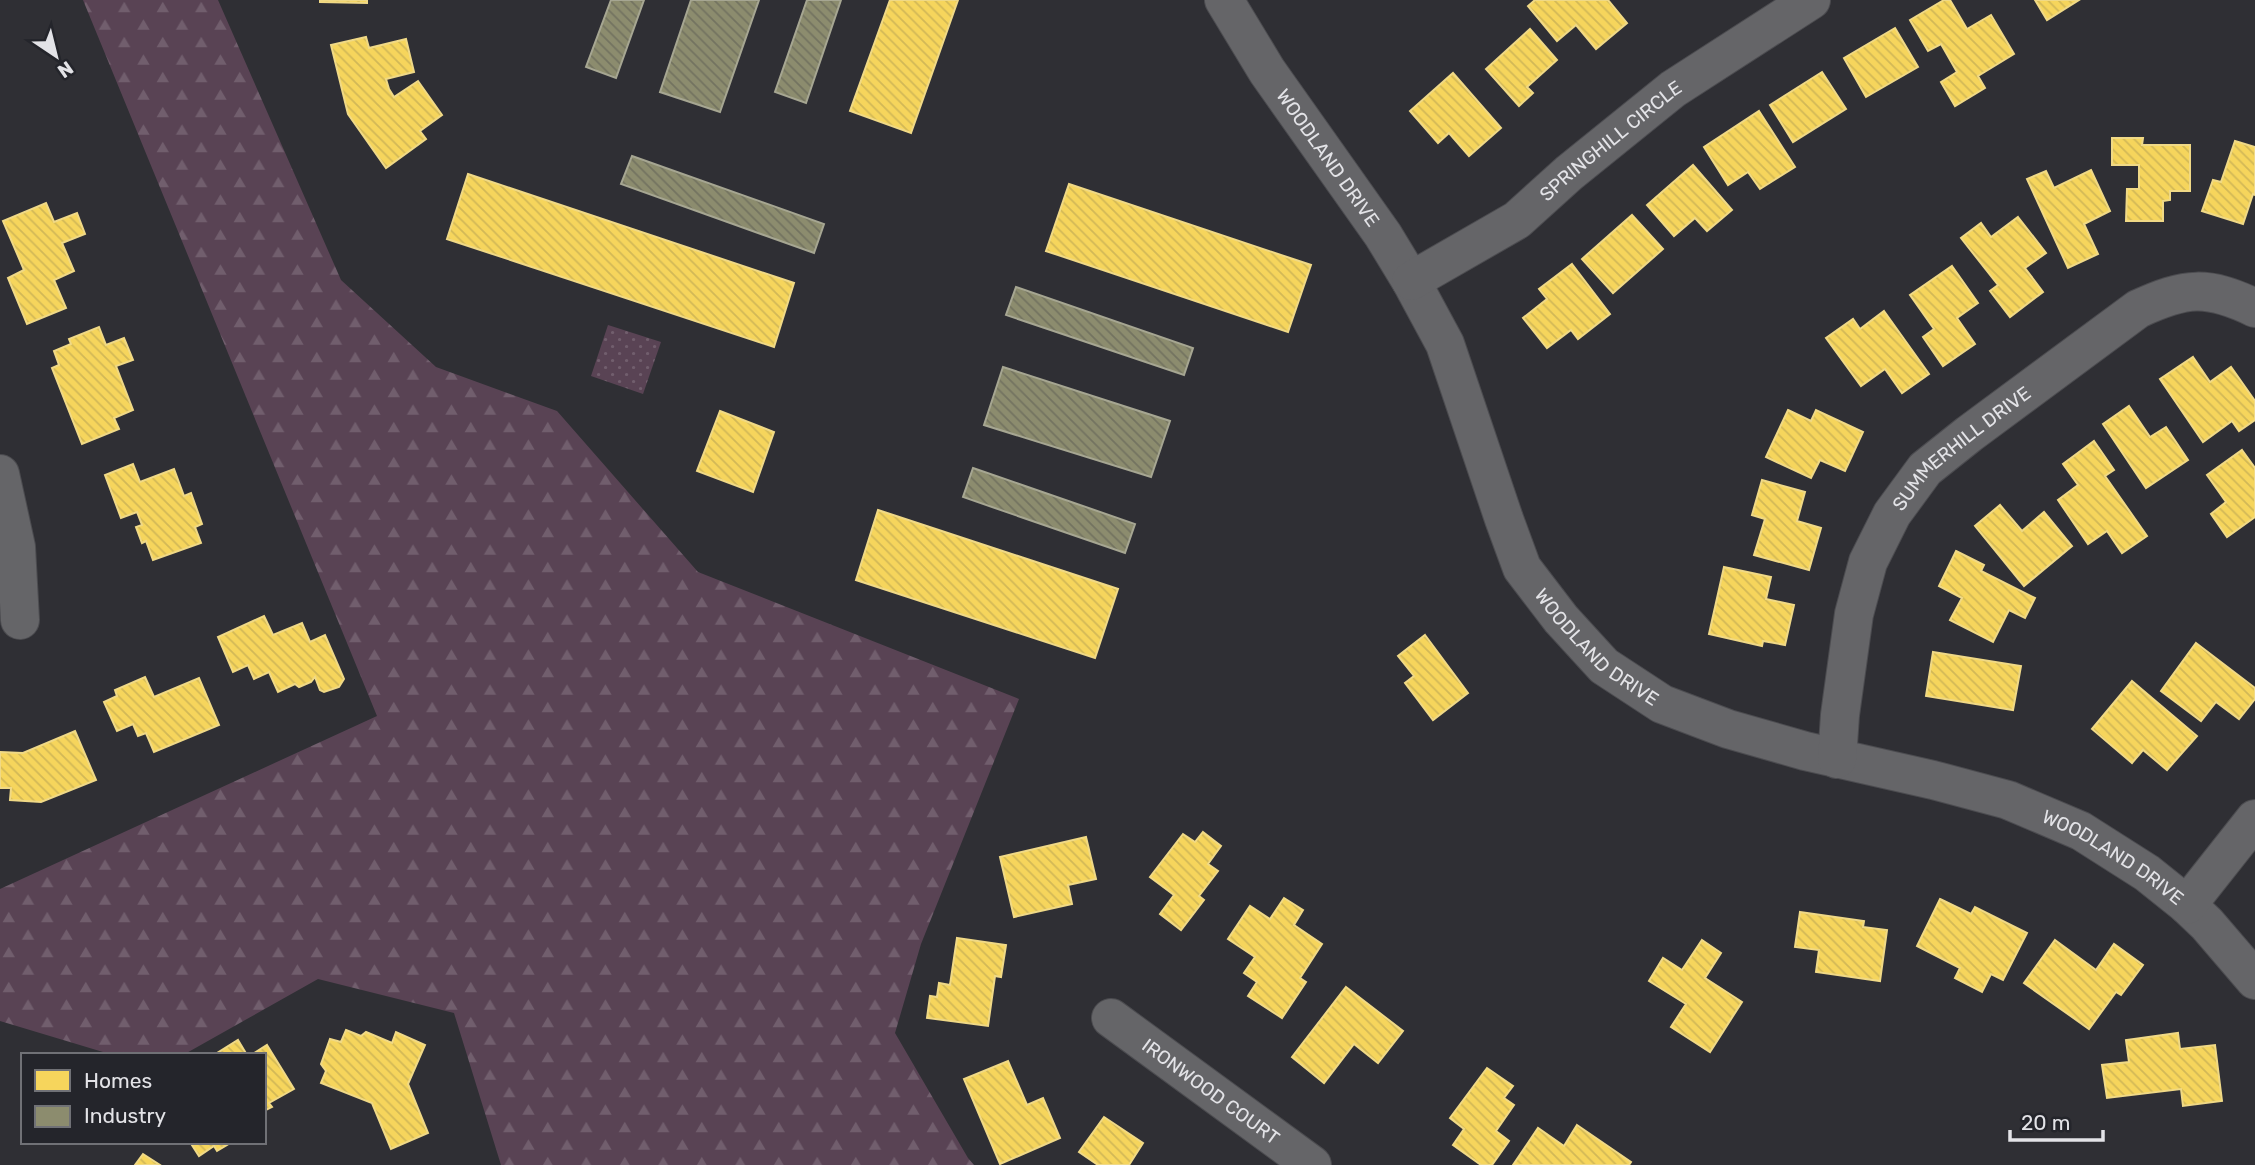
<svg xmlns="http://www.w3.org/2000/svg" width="2255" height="1165" font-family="Rubik,sans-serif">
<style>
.forest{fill:url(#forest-firs)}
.park{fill:url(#park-dots)}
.homes{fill:url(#homes-back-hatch);stroke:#f0d986;stroke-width:2}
.industry{fill:url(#industry-back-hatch);stroke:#a6a692;stroke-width:2}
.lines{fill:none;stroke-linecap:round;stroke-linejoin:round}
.minor-casing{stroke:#4c4c50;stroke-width:40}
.minor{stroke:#656568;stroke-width:38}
.labels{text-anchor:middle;stroke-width:7;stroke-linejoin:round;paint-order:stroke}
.street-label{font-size:19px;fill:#e3e3e7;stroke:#24252b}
</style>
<defs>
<pattern id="forest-firs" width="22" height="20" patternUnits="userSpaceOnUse" patternTransform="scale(1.75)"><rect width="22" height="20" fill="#594354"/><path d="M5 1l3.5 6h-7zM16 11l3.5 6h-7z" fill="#715e6d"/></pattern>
<pattern id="park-dots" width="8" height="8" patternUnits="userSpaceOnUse" patternTransform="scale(1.75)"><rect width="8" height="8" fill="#594354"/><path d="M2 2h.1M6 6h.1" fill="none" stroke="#715e6d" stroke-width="1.8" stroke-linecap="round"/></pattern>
<pattern id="homes-back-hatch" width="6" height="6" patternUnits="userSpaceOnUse" patternTransform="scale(1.75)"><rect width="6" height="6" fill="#f6d55c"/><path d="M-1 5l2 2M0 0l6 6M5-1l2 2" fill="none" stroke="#d2b857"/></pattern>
<pattern id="industry-back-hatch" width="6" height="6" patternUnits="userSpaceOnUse" patternTransform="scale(1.75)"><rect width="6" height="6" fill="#8c8c6e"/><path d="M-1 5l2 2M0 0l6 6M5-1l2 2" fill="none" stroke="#737360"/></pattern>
</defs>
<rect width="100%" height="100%" fill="#2f2f34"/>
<path class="forest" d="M 83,0 L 218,0 L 341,280 L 436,367 L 557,411 L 698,572 L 1019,699 L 921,944 L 895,1033 L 968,1158 L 974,1165 L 501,1165 L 454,1013 L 318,979 L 183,1055 L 113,1055 L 0,1021 L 0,889 L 377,716 Z"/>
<path class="park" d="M 608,325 L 661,342 L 643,394 L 591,376 Z"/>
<g class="homes">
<path d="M 320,0 L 367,0 L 367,3 L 320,2 Z"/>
<path d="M 890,0 L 958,0 L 911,133 L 850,111 Z"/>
<path d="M 1535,0 L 1608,0 L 1627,23 L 1596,49 L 1576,25 L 1557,41 L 1528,6 Z"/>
<path d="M 1944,0 L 1950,0 L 1967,29 L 1991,15 L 2014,54 L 1978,76 L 1985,88 L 1955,106 L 1941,82 L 1957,72 L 1941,44 L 1928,51 L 1910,20 Z"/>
<path d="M 2035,0 L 2079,0 L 2047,20 Z"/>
<path d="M 1895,28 L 1918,67 L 1866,97 L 1844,58 Z"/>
<path d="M 1530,29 L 1557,60 L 1527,87 L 1533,93 L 1519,106 L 1486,69 Z"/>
<path d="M 366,37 L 369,48 L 406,39 L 414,72 L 386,79 L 389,89 L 394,97 L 418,81 L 442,115 L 420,131 L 426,139 L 386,168 L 348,114 L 331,45 Z"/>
<path d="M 1822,72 L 1846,109 L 1793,142 L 1770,105 Z"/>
<path d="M 1453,73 L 1501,128 L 1469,156 L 1449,133 L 1438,143 L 1410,111 Z"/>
<path d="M 1759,111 L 1795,167 L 1760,189 L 1748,172 L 1728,185 L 1704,147 Z"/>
<path d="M 2112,138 L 2143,138 L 2142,145 L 2190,145 L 2190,191 L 2170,191 L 2170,200 L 2163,201 L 2163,221 L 2126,221 L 2127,189 L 2139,189 L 2139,165 L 2112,165 Z"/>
<path d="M 2235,141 L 2255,147 L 2255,195 L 2253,194 L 2243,224 L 2202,211 L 2213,180 L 2221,182 Z"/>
<path d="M 1693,165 L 1732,210 L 1707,231 L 1695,218 L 1674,236 L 1647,205 Z"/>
<path d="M 2091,170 L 2110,211 L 2084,224 L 2098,254 L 2068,268 L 2027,179 L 2046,171 L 2054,188 Z"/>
<path d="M 468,174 L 794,283 L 774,347 L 447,239 Z"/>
<path d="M 1069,184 L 1311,265 L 1288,332 L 1046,251 Z"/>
<path d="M 46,203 L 54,222 L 77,213 L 85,234 L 62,243 L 74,271 L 54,280 L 66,308 L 27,324 L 8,278 L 24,270 L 3,221 Z"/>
<path d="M 1632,215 L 1663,249 L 1613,293 L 1582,259 Z"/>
<path d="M 2018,217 L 2046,253 L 2025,268 L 2043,292 L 2010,317 L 1990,291 L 1998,285 L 1961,238 L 1981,223 L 1991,237 Z"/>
<path d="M 1572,264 L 1610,314 L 1578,339 L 1571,330 L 1547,348 L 1523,318 L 1547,299 L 1539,289 Z"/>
<path d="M 1952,266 L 1978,303 L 1957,318 L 1975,344 L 1943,366 L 1923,337 L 1934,329 L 1910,295 Z"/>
<path d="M 1884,311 L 1929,374 L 1902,393 L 1885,369 L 1861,386 L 1826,338 L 1853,319 L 1860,329 Z"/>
<path d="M 99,327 L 106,345 L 124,338 L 133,360 L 116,366 L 133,410 L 114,418 L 119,429 L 82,444 L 52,368 L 59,365 L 54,351 L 71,344 L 69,339 Z"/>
<path d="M 2193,357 L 2210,382 L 2231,367 L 2255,401 L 2255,420 L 2239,431 L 2232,421 L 2203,442 L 2160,379 Z"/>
<path d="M 2129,406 L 2150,437 L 2166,427 L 2188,460 L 2146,488 L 2103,424 Z"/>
<path d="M 1788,410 L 1811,421 L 1816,410 L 1863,432 L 1845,471 L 1820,460 L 1811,478 L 1766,457 Z"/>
<path d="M 720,411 L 774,432 L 753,492 L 697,471 Z"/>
<path d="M 2094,441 L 2114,470 L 2105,476 L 2147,536 L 2122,553 L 2107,531 L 2088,544 L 2058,500 L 2078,485 L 2063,464 Z"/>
<path d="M 2242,450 L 2255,468 L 2255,517 L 2227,537 L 2211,514 L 2226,502 L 2207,475 Z"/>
<path d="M 133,464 L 140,482 L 174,469 L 184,496 L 191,493 L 202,524 L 195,527 L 201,543 L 153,560 L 146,541 L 142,543 L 136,527 L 142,525 L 137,512 L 121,518 L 105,475 Z"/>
<path d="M 1762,480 L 1805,492 L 1797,521 L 1821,528 L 1809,570 L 1754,555 L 1765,519 L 1752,515 Z"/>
<path d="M 2000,505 L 2022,531 L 2044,512 L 2072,546 L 2024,586 L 1975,526 Z"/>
<path d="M 878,510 L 1118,589 L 1095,658 L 856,580 Z"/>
<path d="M 1956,551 L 1984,565 L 1981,571 L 2035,598 L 2025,618 L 2009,610 L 1993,642 L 1950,620 L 1962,598 L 1939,586 Z"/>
<path d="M 1724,567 L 1771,577 L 1766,599 L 1794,605 L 1785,645 L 1763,641 L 1762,646 L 1709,634 Z"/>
<path d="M 264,616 L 273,635 L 302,623 L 310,642 L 325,635 L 344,679 L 339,687 L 324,692 L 320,690 L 315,677 L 311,682 L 299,687 L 295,684 L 278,692 L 269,672 L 254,679 L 248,665 L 233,672 L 218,637 Z"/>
<path d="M 1425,635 L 1468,693 L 1433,720 L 1405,683 L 1414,676 L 1398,656 Z"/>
<path d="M 2196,643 L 2255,688 L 2255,699 L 2239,719 L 2216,702 L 2201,721 L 2161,691 Z"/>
<path d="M 1933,652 L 2021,666 L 2013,710 L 1926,696 Z"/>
<path d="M 145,677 L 154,697 L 199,678 L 219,725 L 154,752 L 146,733 L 138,736 L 133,724 L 117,731 L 104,702 L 117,696 L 115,690 Z"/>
<path d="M 2132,681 L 2197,736 L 2167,770 L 2143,750 L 2132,763 L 2092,729 Z"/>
<path d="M 75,731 L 96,780 L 41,802 L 10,800 L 11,788 L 0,788 L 0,752 L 23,753 Z"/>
<path d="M 1203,832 L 1221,846 L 1208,864 L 1218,871 L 1199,896 L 1204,900 L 1181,930 L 1160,914 L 1174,895 L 1150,877 L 1183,834 L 1195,842 Z"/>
<path d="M 1086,837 L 1096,879 L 1068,885 L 1072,904 L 1014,917 L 1000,857 Z"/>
<path d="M 1284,898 L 1303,910 L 1294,925 L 1322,944 L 1300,978 L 1306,982 L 1282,1018 L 1248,996 L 1257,982 L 1244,973 L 1255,957 L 1228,939 L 1250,906 L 1270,919 Z"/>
<path d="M 1940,899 L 1971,914 L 1975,907 L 2027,933 L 2003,980 L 1991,974 L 1982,992 L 1955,978 L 1960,968 L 1917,946 Z"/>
<path d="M 1800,912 L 1864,921 L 1863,927 L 1887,930 L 1880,981 L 1816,972 L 1819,950 L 1795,947 Z"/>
<path d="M 957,938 L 1006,945 L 1001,977 L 995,976 L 988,1026 L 927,1018 L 930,996 L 937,997 L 939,983 L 950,985 Z"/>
<path d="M 1702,940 L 1721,953 L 1705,978 L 1742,1002 L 1710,1052 L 1671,1027 L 1686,1004 L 1649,981 L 1663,958 L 1682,970 Z"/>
<path d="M 2055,940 L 2096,970 L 2114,944 L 2143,965 L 2121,995 L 2116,992 L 2089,1029 L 2024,983 Z"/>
<path d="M 1346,987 L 1403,1031 L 1378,1063 L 1354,1044 L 1324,1083 L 1292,1057 Z"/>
<path d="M 346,1030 L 361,1036 L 366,1032 L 392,1043 L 396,1032 L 425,1045 L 408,1084 L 428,1133 L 391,1149 L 372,1103 L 321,1083 L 326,1071 L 321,1064 L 330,1039 L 341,1042 Z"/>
<path d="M 2178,1033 L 2180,1049 L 2215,1045 L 2222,1101 L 2183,1106 L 2181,1089 L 2107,1098 L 2102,1065 L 2129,1062 L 2126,1040 Z"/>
<path d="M 238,1040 L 247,1055 L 217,1055 L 217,1053 Z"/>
<path d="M 267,1045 L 294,1089 L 269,1103 L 272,1107 L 264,1111 L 264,1055 L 251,1055 Z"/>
<path d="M 1008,1061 L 1027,1105 L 1043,1098 L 1060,1138 L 1000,1164 L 964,1079 Z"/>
<path d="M 1487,1068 L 1513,1086 L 1504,1098 L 1514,1105 L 1496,1131 L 1509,1141 L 1492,1165 L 1481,1165 L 1453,1145 L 1464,1129 L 1450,1118 Z"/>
<path d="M 1104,1117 L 1143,1143 L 1129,1165 L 1098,1165 L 1079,1152 Z"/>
<path d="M 1577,1125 L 1631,1162 L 1629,1165 L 1513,1165 L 1538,1128 L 1564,1146 Z"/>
<path d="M 190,1142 L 232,1142 L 217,1151 L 214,1146 L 199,1156 Z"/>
<path d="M 143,1154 L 160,1165 L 135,1165 Z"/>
</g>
<g class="industry">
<path d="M 611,0 L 644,0 L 616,78 L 586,67 Z"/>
<path d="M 691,0 L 759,0 L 720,112 L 660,92 Z"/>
<path d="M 807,0 L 841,0 L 806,103 L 775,92 Z"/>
<path d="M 632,156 L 824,224 L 814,253 L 621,184 Z"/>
<path d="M 1016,287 L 1193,348 L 1184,375 L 1006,315 Z"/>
<path d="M 1003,367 L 1170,421 L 1151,477 L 984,425 Z"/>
<path d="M 973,468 L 1135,524 L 1125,553 L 963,497 Z"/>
</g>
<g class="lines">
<g class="minor-casing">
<g id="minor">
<path id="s1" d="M 1224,0 L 1267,71 L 1383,235 L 1411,281 L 1445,344 L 1504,519 L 1522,568 L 1561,619 L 1604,666 L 1662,704 L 1728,729 L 1805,751 L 1933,780 L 2008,800 L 2081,831 L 2147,873 L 2187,905 L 2207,924 L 2255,980"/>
<path id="s2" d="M 1411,281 L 1517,220 L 1569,173 L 1673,89 L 1811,0"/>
<path d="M 0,474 L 16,547 L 20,620"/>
<path id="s3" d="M 1837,759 L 1840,715 L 1854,614 L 1868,562 L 1892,514 L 1925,469 L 1969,434 L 2138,309 C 2186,287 2207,285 2255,308"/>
<path d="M 2187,905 L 2255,819"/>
<path id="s4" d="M 1111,1018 L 1312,1165"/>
</g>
</g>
<use href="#minor" class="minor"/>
</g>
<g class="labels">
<g class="street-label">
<text dy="7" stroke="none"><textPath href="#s2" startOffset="245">SPRINGHILL CIRCLE</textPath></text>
<text dy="7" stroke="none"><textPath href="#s1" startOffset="189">WOODLAND DRIVE</textPath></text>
<text dy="7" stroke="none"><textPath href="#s3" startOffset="350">SUMMERHILL DRIVE</textPath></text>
<text dy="7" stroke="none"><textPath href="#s1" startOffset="756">WOODLAND DRIVE</textPath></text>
<text dy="7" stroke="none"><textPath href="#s1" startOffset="1323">WOODLAND DRIVE</textPath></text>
<text dy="7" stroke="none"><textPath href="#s4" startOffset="124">IRONWOOD COURT</textPath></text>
</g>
</g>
<rect x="21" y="1053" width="245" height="91" fill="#24252b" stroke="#707176" stroke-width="2"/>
<rect x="35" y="1070" width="35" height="21" fill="#f6d55c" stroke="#707176" stroke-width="2"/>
<text x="84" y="1088" font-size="21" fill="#e3e3e7">Homes</text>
<rect x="35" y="1106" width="35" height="21" fill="#8c8c6e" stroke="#707176" stroke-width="2"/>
<text x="84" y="1123" font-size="21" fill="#e3e3e7">Industry</text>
<g transform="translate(56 56) rotate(145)" stroke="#24252b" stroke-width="5" paint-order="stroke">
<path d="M0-5L12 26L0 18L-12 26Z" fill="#e3e3e7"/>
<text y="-10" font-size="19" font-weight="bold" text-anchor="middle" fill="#e3e3e7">N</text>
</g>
<path d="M2010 1130v10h93v-10" fill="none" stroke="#e3e3e7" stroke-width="3.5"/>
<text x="2021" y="1130" font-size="21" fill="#e3e3e7" stroke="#24252b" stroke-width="5" paint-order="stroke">20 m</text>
</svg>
